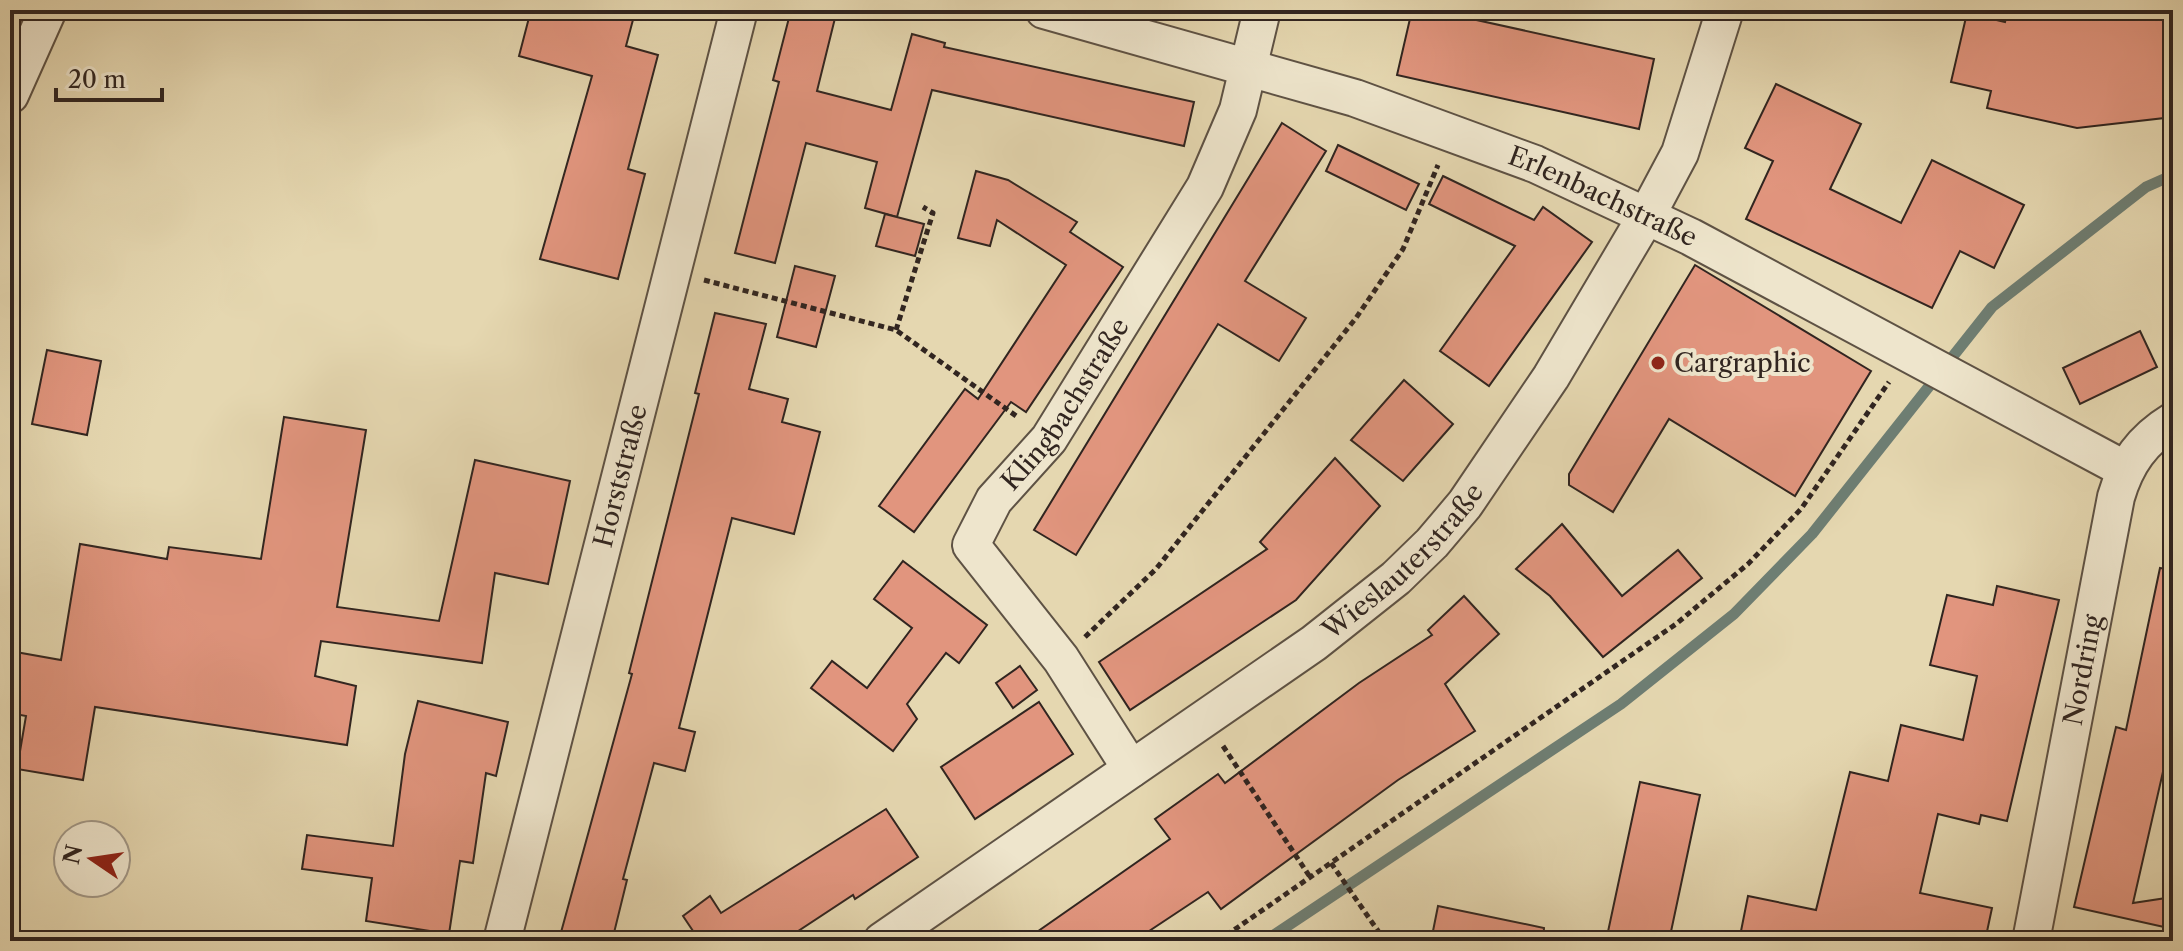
<svg xmlns="http://www.w3.org/2000/svg" width="2183" height="951" font-family="'Libre Caslon Text',serif">
<style>
.lines{fill:none;stroke-linecap:round;stroke-linejoin:round}
.stream{stroke:#6e7e73;stroke-width:11}
.building{fill:#e1957e;stroke:#312520;stroke-width:2}
.street-casing{stroke:#5e5244;stroke-width:40}
.path{stroke:#312520;stroke-width:5;stroke-dasharray:6 4;stroke-linecap:butt}
.street{stroke:#eee5cc;stroke-width:36}
.poi-dot{fill:#8f2418;stroke:#eee5cc;stroke-width:3}
.labels{text-anchor:middle;stroke-width:8;stroke-linejoin:round;paint-order:stroke}
.street-label{font-size:26px;fill:#312520;stroke:#eee5cc}
.poi-label{font-size:26px;fill:#312520;stroke:#eee5cc;text-anchor:start}
</style>
<rect width="100%" height="100%" fill="#e5d7b0"/>
<filter id="stains"><feTurbulence type="fractalNoise" baseFrequency=".0025" numOctaves="4"/><feColorMatrix values="0 0 0 0 .2 0 0 0 0 .09 0 0 0 0 .02 0 0 0 .5 -.17"/></filter>
<radialGradient id="worn" r=".72"><stop offset=".6" stop-color="#630" stop-opacity="0"/><stop offset="1" stop-color="#630" stop-opacity=".3"/></radialGradient>
<g class="lines">
<path class="stream" d="M 1265,941 L 1621,704 L 1734,614 L 1812,534 L 1992,307 L 2146,187 L 2173,175"/>
</g>
<g class="building">
<path d="M 531,10 L 610,10 L 634,16 L 626,46 L 658,55 L 628,169 L 645,174 L 618,279 L 540,259 L 592,76 L 519,56 Z"/>
<path d="M 791,10 L 837,10 L 817,91 L 891,110 L 912,34 L 945,43 L 944,47 L 1194,102 L 1184,146 L 932,90 L 897,217 L 865,208 L 877,162 L 806,143 L 775,263 L 735,253 L 779,82 L 773,80 Z"/>
<path d="M 1412,10 L 1431,10 L 1654,59 L 1639,129 L 1397,75 Z"/>
<path d="M 2008,10 L 2173,10 L 2173,117 L 2077,128 L 1987,108 L 1991,91 L 1951,82 L 1967,13 L 2005,22 Z"/>
<path d="M 1776,84 L 1861,124 L 1830,189 L 1901,223 L 1932,160 L 2024,205 L 1994,268 L 1960,251 L 1932,308 L 1746,219 L 1773,161 L 1745,148 Z"/>
<path d="M 1282,123 L 1326,151 L 1245,281 L 1306,318 L 1279,361 L 1218,324 L 1076,555 L 1034,530 Z"/>
<path d="M 1338,145 L 1419,184 L 1406,210 L 1326,171 Z"/>
<path d="M 976,171 L 1008,180 L 1077,222 L 1070,232 L 1123,267 L 1026,412 L 1011,402 L 914,532 L 879,506 L 965,389 L 978,399 L 1066,265 L 997,220 L 990,246 L 958,238 Z"/>
<path d="M 1443,176 L 1534,220 L 1543,207 L 1592,242 L 1489,386 L 1440,351 L 1515,246 L 1429,204 Z"/>
<path d="M 885,214 L 924,224 L 915,256 L 876,246 Z"/>
<path d="M 1695,265 L 1871,371 L 1795,496 L 1669,419 L 1613,512 L 1569,485 L 1569,474 Z"/>
<path d="M 795,266 L 835,276 L 816,347 L 777,337 Z"/>
<path d="M 715,313 L 766,324 L 749,389 L 788,399 L 782,422 L 820,432 L 794,534 L 732,518 L 679,728 L 695,732 L 685,771 L 654,763 L 623,879 L 627,880 L 612,941 L 581,941 L 560,936 L 632,674 L 629,673 L 699,394 L 695,393 Z"/>
<path d="M 2140,331 L 2157,367 L 2080,404 L 2063,368 Z"/>
<path d="M 47,350 L 101,361 L 87,435 L 32,424 Z"/>
<path d="M 1404,380 L 1453,424 L 1403,481 L 1351,440 Z"/>
<path d="M 284,417 L 366,430 L 337,607 L 439,621 L 475,460 L 570,481 L 548,584 L 495,573 L 482,663 L 321,641 L 315,676 L 356,686 L 347,745 L 95,707 L 83,780 L 17,769 L 26,716 L 10,713 L 10,651 L 61,660 L 80,544 L 167,559 L 169,547 L 261,559 Z"/>
<path d="M 1335,458 L 1380,506 L 1296,600 L 1130,710 L 1099,662 L 1267,549 L 1260,542 Z"/>
<path d="M 1562,524 L 1622,596 L 1678,550 L 1702,578 L 1603,657 L 1550,596 L 1516,569 Z"/>
<path d="M 903,561 L 987,625 L 959,663 L 946,653 L 907,704 L 917,719 L 893,751 L 811,688 L 832,661 L 867,688 L 912,628 L 874,599 Z"/>
<path d="M 2160,568 L 2173,570 L 2173,728 L 2133,903 L 2173,897 L 2173,929 L 2074,907 L 2116,727 L 2126,730 Z"/>
<path d="M 1997,586 L 2059,600 L 2007,821 L 1981,815 L 1979,824 L 1938,814 L 1920,893 L 1992,908 L 1985,941 L 1739,941 L 1748,896 L 1816,910 L 1850,772 L 1888,781 L 1901,725 L 1963,740 L 1977,676 L 1930,665 L 1947,595 L 1993,605 Z"/>
<path d="M 1464,596 L 1499,634 L 1445,684 L 1475,731 L 1398,780 L 1221,909 L 1208,892 L 1134,941 L 1024,941 L 1170,839 L 1155,819 L 1218,774 L 1225,783 L 1359,683 L 1432,635 L 1428,630 Z"/>
<path d="M 1020,666 L 1037,690 L 1013,708 L 996,683 Z"/>
<path d="M 418,701 L 508,722 L 496,776 L 486,773 L 473,863 L 460,861 L 449,934 L 366,921 L 372,878 L 302,869 L 307,835 L 393,846 L 405,754 Z"/>
<path d="M 1039,702 L 1073,754 L 975,819 L 941,767 Z"/>
<path d="M 1640,782 L 1700,795 L 1669,941 L 1606,941 Z"/>
<path d="M 886,809 L 918,857 L 855,899 L 853,895 L 783,941 L 678,941 L 693,931 L 683,916 L 710,896 L 721,913 Z"/>
<path d="M 1438,906 L 1544,928 L 1543,941 L 1431,941 Z"/>
</g>
<g class="lines">
<g class="street-casing">
<g id="street">
<path id="s1" d="M 1044,10 L 1355,98 L 1535,164 L 1691,237 L 2124,469"/>
<path d="M 10,95 L 48,10"/>
<path id="s2" d="M 1131,769 L 1061,659 L 971,545 L 994,500 L 1049,439 L 1205,187 L 1238,110 L 1262,10"/>
<path id="s3" d="M 502,941 L 739,10"/>
<path id="s4" d="M 882,941 L 1314,643 L 1396,578 L 1432,543 L 1465,504 L 1551,377 L 1647,215 L 1680,153 L 1725,10"/>
<path id="s5" d="M 2031,941 L 2116,497 C 2126,463 2142,440 2173,421"/>
</g>
</g>
<g class="path">
<path d="M 704,280 L 896,330 L 1019,418"/>
<path d="M 896,330 L 933,213 L 923,207"/>
<path d="M 1085,637 L 1156,569 L 1356,318 L 1403,249 L 1438,165"/>
<path d="M 1223,746 L 1310,877"/>
<path d="M 1331,863 L 1385,941"/>
<path d="M 1218,941 L 1676,624 L 1748,564 L 1801,509 L 1889,382"/>
</g>
<use href="#street" class="street"/>
</g>
<circle class="poi-dot" cx="1658" cy="363" r="8"/>
<g class="labels">
<g class="street-label">
<text dy="9" stroke="none"><textPath href="#s1" startOffset="590">Erlenbachstraße</textPath></text>
<text dy="9" stroke="none"><textPath href="#s2" startOffset="446">Klingbachstraße</textPath></text>
<text dy="9" stroke="none"><textPath href="#s3" startOffset="480">Horststraße</textPath></text>
<text dy="9" stroke="none"><textPath href="#s4" startOffset="646">Wieslauterstraße</textPath></text>
<text dy="9" stroke="none"><textPath href="#s5" startOffset="276">Nordring</textPath></text>
</g>
<g class="poi-label">
<text x="1674" y="372">Cargraphic</text>
</g>
</g>
<rect width="2183" height="951" fill="none" stroke="#e5d7b0" stroke-width="40"/>
<rect x="12" y="12" width="2159" height="927" fill="none" stroke="#312520" stroke-width="4"/>
<rect x="20" y="20" width="2143" height="911" fill="none" stroke="#312520" stroke-width="2"/>
<g transform="translate(92 859) rotate(283)"><circle r="38" fill="#eee5cc" stroke="#a29887" stroke-width="2"/>
<path d="M0-6L14 30L0 20L-14 30Z" fill="#8f2418"/>
<text y="-12" font-size="22" font-weight="bold" text-anchor="middle" fill="#312520">N</text>
</g>
<path d="M56 88v12h106v-12" fill="none" stroke="#312520" stroke-width="4"/>
<text x="68" y="88" font-size="24" fill="#312520" stroke="#eee5cc" stroke-width="6" paint-order="stroke">20 m</text>
<rect width="100%" height="100%" filter="url(#stains)"/>
<rect width="100%" height="100%" fill="url(#worn)"/>
</svg>
